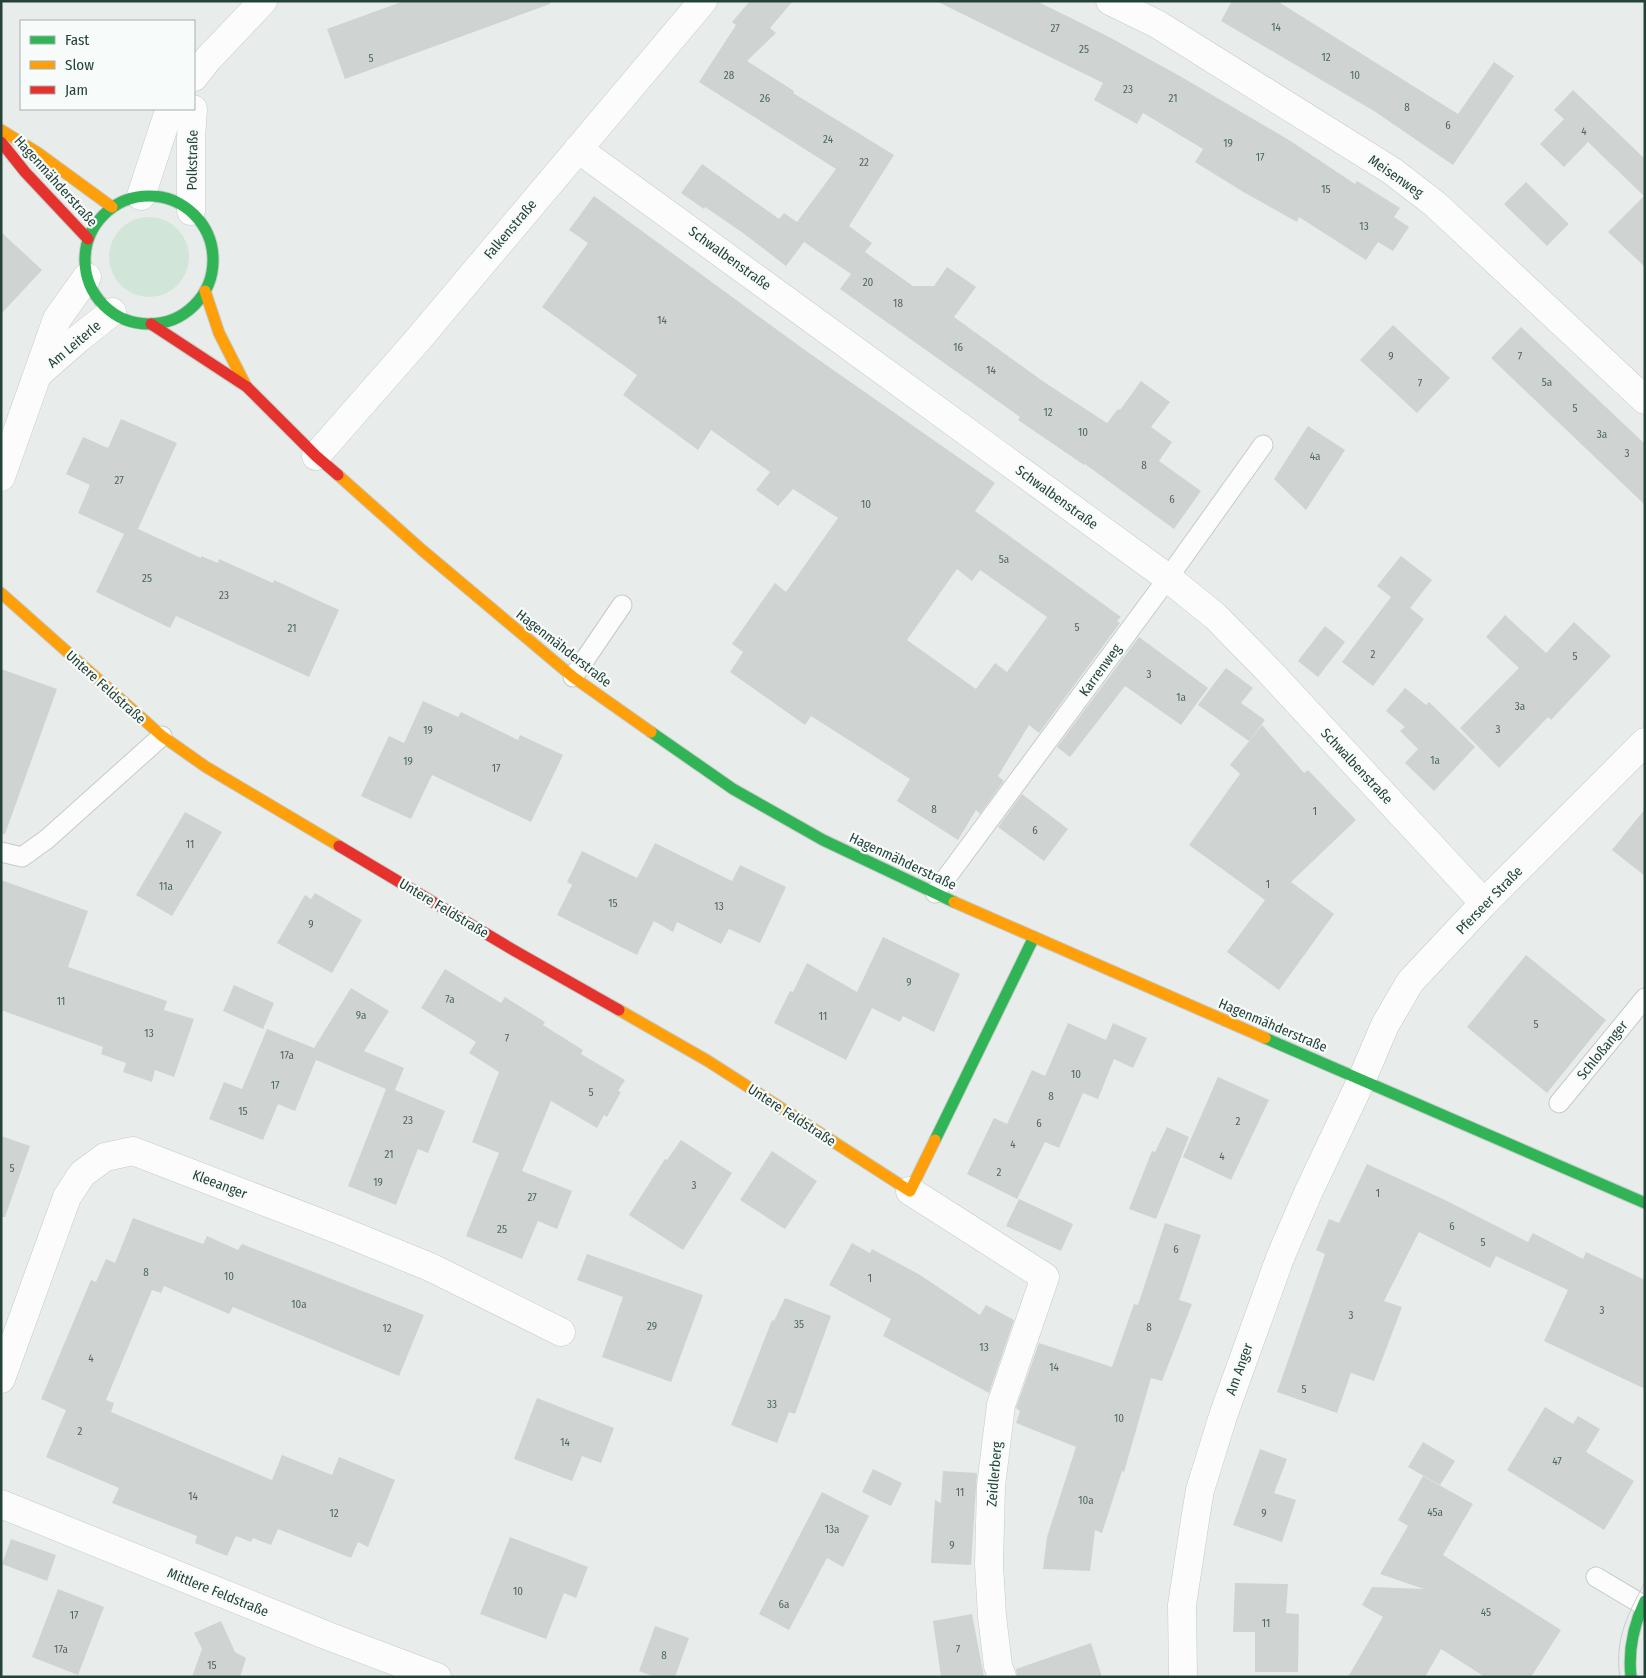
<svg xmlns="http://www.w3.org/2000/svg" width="1646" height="1678" font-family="'Fira Sans Condensed',sans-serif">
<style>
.green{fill:#d1e6d8}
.building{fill:#cfd4d2;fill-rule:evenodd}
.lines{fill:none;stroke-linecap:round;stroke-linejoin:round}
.lane-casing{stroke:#c5cac8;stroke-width:21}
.street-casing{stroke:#c5cac8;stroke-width:29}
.fast-casing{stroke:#c3cbc8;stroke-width:13}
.slow-casing{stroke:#c3cbc8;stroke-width:13}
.jam-casing{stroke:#c3cbc8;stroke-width:13}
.lane{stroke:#fcfcfc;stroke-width:19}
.street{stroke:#fcfcfc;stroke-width:28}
.fast{stroke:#30b455;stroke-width:11}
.slow{stroke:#ff9f0a;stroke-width:11}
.jam{stroke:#e5322d;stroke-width:11}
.tram{stroke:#c9cdcc;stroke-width:1}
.labels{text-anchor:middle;stroke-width:4.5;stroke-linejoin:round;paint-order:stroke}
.number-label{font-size:11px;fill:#506761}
.street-label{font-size:14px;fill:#24423a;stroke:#f7fbf9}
</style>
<rect width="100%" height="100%" fill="#e8edeb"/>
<circle class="green" cx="149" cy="257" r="40"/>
<g class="building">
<path d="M 404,1 L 550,1 L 550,4 L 345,79 L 327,29 Z"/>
<path d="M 750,1 L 793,1 L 770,28 L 776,33 L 747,61 L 794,91 L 793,93 L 894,155 L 849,226 L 872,243 L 865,252 L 913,286 L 934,286 L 947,267 L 976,287 L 954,317 L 1044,382 L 1107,423 L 1118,409 L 1120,410 L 1141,381 L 1170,402 L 1151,427 L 1172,442 L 1159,461 L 1201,491 L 1174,529 L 1085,464 L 1084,465 L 1018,420 L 1020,417 L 840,289 L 851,274 L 804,242 L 786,266 L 743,233 L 705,207 L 704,209 L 681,193 L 702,164 L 779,219 L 784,213 L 797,222 L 836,169 L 699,82 L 736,25 L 732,22 Z"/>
<path d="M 936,1 L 1036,1 L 1071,18 L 1109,37 L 1178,75 L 1289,140 L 1355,184 L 1357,181 L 1400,208 L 1394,217 L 1409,227 L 1393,251 L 1378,242 L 1366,260 L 1299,217 L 1297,222 L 1245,193 L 1195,162 L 1203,149 L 1143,113 L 1137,124 L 1094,100 L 1103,83 Z"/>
<path d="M 1232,1 L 1277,1 L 1458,114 L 1494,62 L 1514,76 L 1453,165 L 1374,111 L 1221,21 Z"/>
<path d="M 1573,90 L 1645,159 L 1645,267 L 1608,232 L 1644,196 L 1588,142 L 1564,167 L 1540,144 L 1564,119 L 1554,110 Z"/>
<path d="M 1526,182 L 1569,224 L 1547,246 L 1504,204 Z"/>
<path d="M 594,196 L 809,353 L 995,483 L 975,511 L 1121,617 L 1117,621 L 1120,623 L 1039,733 L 1029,725 L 998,776 L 1004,781 L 980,814 L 976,810 L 958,840 L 897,801 L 910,779 L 811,716 L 805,725 L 730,672 L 743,652 L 732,644 L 775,583 L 786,592 L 838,518 L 793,489 L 778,506 L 756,490 L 770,472 L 711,430 L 698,450 L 623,395 L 637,375 L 542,307 L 588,243 L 569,230 ZM 957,569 L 972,581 L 980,570 L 1047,617 L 1007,672 L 995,663 L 976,689 L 907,640 Z"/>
<path d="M 1,232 L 42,270 L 1,314 Z"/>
<path d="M 1393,325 L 1450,378 L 1417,413 L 1360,360 Z"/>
<path d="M 1521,327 L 1645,444 L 1645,505 L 1491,358 Z"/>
<path d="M 121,419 L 177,443 L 138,529 L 201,558 L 201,556 L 218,563 L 219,559 L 273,583 L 274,580 L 339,610 L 309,677 L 176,616 L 170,628 L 96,592 L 124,534 L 78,513 L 90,485 L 66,474 L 83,437 L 108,448 Z"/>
<path d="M 1308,426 L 1345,450 L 1306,510 L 1274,479 Z"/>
<path d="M 1401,556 L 1432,580 L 1410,608 L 1424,619 L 1373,686 L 1342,662 L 1391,597 L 1377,586 Z"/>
<path d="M 1505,615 L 1546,653 L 1574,622 L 1611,656 L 1551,720 L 1548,717 L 1499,768 L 1460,728 L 1519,668 L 1486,637 Z"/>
<path d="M 1325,626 L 1345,642 L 1318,677 L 1298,661 Z"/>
<path d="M 1139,637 L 1208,688 L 1181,725 L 1125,686 L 1070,757 L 1057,747 Z"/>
<path d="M 1226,668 L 1253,688 L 1241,703 L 1265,720 L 1249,741 L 1198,705 Z"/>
<path d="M 1,669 L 57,689 L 5,834 L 1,834 Z"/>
<path d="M 1405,688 L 1426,705 L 1429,702 L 1475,747 L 1434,791 L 1405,763 L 1418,749 L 1400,731 L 1405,727 L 1386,711 Z"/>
<path d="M 423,701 L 458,717 L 461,712 L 518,740 L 520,735 L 563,755 L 531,822 L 432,775 L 411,819 L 361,796 L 389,736 L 404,743 Z"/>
<path d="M 1262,725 L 1304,773 L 1308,770 L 1356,820 L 1291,882 L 1334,914 L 1279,990 L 1227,952 L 1265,900 L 1189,845 L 1240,774 L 1230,765 Z"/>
<path d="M 1022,794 L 1068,829 L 1044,861 L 998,827 Z"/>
<path d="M 1645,809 L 1645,876 L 1612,850 Z"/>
<path d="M 185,812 L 222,832 L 172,916 L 136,895 Z"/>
<path d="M 655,843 L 732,881 L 740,865 L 786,887 L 760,943 L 729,929 L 721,944 L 677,922 L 673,932 L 654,921 L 637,955 L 557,915 L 572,885 L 567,882 L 582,851 L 637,878 Z"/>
<path d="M 1,880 L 88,911 L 68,967 L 167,1001 L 164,1010 L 194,1019 L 174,1077 L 155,1070 L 152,1082 L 123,1072 L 126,1063 L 101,1054 L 103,1047 L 1,1010 Z"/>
<path d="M 315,893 L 362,920 L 332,973 L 277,943 L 305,895 L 311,899 Z"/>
<path d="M 883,937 L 960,974 L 934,1032 L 903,1016 L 900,1022 L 872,1008 L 846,1060 L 774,1023 L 790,991 L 793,992 L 807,963 L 857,992 Z"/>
<path d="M 1526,955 L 1606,1020 L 1547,1093 L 1467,1027 Z"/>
<path d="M 445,969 L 501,1003 L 505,997 L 545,1022 L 543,1025 L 583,1050 L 581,1054 L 625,1080 L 618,1091 L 621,1092 L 607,1117 L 604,1115 L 597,1128 L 551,1101 L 522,1171 L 572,1191 L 557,1229 L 538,1221 L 522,1259 L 466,1236 L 499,1153 L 472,1142 L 499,1072 L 469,1053 L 476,1042 L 421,1008 Z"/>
<path d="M 234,985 L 274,1003 L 263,1029 L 223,1011 Z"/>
<path d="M 351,988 L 389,1011 L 364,1051 L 404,1068 L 395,1090 L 445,1111 L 428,1153 L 418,1149 L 396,1205 L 348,1186 L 386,1089 L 316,1060 L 295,1111 L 278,1104 L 263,1140 L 209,1119 L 224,1082 L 242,1089 L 267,1029 L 314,1048 Z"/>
<path d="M 1068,1023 L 1106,1040 L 1113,1023 L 1147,1038 L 1133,1068 L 1114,1059 L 1098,1099 L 1083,1093 L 1059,1148 L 1045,1142 L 1017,1199 L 967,1174 L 994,1118 L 1007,1124 L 1032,1070 L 1045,1076 Z"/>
<path d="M 1218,1077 L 1269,1100 L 1231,1180 L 1183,1157 Z"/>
<path d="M 1167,1127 L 1189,1137 L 1156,1219 L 1129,1209 L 1152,1151 L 1155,1152 Z"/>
<path d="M 1,1136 L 30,1146 L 5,1217 L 1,1217 Z"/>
<path d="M 681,1140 L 732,1173 L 683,1250 L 629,1215 L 665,1159 L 667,1160 Z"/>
<path d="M 772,1151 L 817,1181 L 785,1229 L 740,1200 Z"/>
<path d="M 1367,1164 L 1445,1200 L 1528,1242 L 1533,1233 L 1583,1259 L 1586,1252 L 1645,1280 L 1645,1389 L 1544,1341 L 1568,1290 L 1496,1256 L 1490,1268 L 1419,1232 L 1384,1301 L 1402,1307 L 1374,1381 L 1351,1373 L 1337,1413 L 1277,1392 L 1325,1254 L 1316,1250 L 1329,1219 L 1339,1223 Z"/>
<path d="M 1019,1199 L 1073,1224 L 1061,1251 L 1006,1226 Z"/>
<path d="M 133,1218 L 203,1244 L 207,1236 L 238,1250 L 242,1244 L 424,1315 L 399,1376 L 233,1307 L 229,1314 L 164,1286 L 161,1293 L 152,1290 L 106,1400 L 114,1403 L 111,1412 L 272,1480 L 282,1455 L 332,1475 L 339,1457 L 395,1480 L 368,1547 L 358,1542 L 351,1558 L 278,1529 L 271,1545 L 253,1538 L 251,1542 L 236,1536 L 227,1556 L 195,1543 L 197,1536 L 112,1503 L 119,1488 L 46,1457 L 66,1410 L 41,1399 L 91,1280 L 96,1282 L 106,1259 L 115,1263 Z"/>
<path d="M 1165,1223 L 1201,1235 L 1179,1300 L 1192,1304 L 1162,1381 L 1151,1378 L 1124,1472 L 1122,1471 L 1102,1533 L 1095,1530 L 1090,1571 L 1043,1569 L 1047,1537 L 1076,1447 L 1016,1423 L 1020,1411 L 1016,1408 L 1039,1343 L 1112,1367 L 1134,1304 L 1138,1305 Z"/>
<path d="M 852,1243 L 870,1253 L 872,1249 L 920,1275 L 980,1315 L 986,1305 L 1014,1320 L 989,1393 L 883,1336 L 891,1319 L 829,1285 Z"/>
<path d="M 587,1254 L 703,1295 L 671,1382 L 602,1357 L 623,1297 L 577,1280 Z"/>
<path d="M 785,1298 L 831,1316 L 795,1414 L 789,1412 L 777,1443 L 731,1425 L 772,1320 L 774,1321 Z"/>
<path d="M 537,1398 L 614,1428 L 601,1463 L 582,1456 L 572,1481 L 514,1459 Z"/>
<path d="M 1545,1407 L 1573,1424 L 1578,1416 L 1600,1429 L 1586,1452 L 1634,1481 L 1604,1530 L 1507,1470 Z"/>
<path d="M 1423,1442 L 1455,1461 L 1440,1485 L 1408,1467 Z"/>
<path d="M 1260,1449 L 1287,1459 L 1274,1493 L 1296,1500 L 1282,1542 L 1233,1525 Z"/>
<path d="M 873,1469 L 902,1483 L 891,1506 L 862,1492 Z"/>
<path d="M 943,1471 L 977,1473 L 971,1565 L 931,1563 L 935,1500 L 941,1503 Z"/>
<path d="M 1423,1476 L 1473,1504 L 1443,1555 L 1561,1630 L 1531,1677 L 1485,1677 L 1441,1649 L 1425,1677 L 1348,1677 L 1383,1617 L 1362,1605 L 1372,1587 L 1424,1589 L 1380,1574 L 1408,1526 L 1398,1520 Z"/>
<path d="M 822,1492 L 869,1516 L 843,1567 L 827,1558 L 789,1630 L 759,1614 Z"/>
<path d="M 510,1537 L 588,1567 L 576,1598 L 564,1593 L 546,1639 L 480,1614 Z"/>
<path d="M 11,1539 L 56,1555 L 47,1581 L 2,1564 Z"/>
<path d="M 1235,1583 L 1288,1584 L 1286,1613 L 1299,1614 L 1298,1672 L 1255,1672 L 1255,1632 L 1233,1632 Z"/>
<path d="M 58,1589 L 104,1607 L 78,1675 L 32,1657 Z"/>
<path d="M 972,1614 L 984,1677 L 941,1677 L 933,1621 Z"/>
<path d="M 221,1621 L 235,1652 L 246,1658 L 240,1677 L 192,1677 L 202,1649 L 194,1633 Z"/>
<path d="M 655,1626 L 689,1638 L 675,1677 L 655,1677 L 639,1671 Z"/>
<path d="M 1091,1643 L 1102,1677 L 1017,1677 L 1016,1669 Z"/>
</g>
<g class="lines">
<g class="lane-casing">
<g id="lane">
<path d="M 573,677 L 622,605"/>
<path d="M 1,852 L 22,857 L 47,839 L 162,736"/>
<path d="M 935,893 L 1168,578 L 1263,445"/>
<path d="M 1559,1103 L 1645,998"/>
<path d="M 1596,1577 L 1643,1605"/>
</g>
</g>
<g class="street-casing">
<g id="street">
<path d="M 1110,1 L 1157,24 L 1392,171 L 1435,204 L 1645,400"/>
<path d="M 194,77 L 208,59 L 263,1"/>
<path d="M 578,149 L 1168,578 L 1215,616 L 1269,671 L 1484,903"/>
<path d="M 141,196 L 167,117 L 171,109"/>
<path d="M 191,211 L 191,138 L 193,109"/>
<path d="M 38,374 L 78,339 L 112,312"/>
<path d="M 316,456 L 416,342 L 703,1"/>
<path d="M 1,477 L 57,319 L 87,277"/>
<path d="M 910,1191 L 1045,1277 L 1001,1405 L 991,1486 L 989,1564 L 992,1616 L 998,1666 L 1002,1677"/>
<path d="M 1,1379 L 67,1197 L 82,1174 L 105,1157 L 133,1151 L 339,1230 L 430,1267 L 561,1332"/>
<path d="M 1,1504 L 328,1636 L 437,1677"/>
<path d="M 1183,1677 L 1182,1605 L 1195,1520 L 1200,1490 L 1224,1413 L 1280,1258 L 1308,1193 L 1362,1079 L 1385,1025 L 1410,982 L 1484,903 L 1645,742"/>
</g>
</g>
<g class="fast-casing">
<g id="fast">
<circle cx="149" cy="260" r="64"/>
<path d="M 651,732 L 733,789 L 823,840 L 954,902"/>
<path d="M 1265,1038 L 1645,1203"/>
<path d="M 935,1140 L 1034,937"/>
<path d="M 1631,1677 C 1628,1650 1633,1626 1645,1601"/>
</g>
</g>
<g class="slow-casing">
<g id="slow">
<path d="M 1,130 L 38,153 L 112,207"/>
<path d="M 205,291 L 219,333 L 246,386"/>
<path d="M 338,475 L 422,550 L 573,677 L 651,732"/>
<path d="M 1,593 L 162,736 L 206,767 L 339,846"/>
<path d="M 954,902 L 1265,1038"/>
<path d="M 619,1010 L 708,1061 L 910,1191 L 935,1140"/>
</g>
</g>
<g class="jam-casing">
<g id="jam">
<path d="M 1,142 L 25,172 L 88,239"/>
<path d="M 151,324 L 247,387 L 316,456 L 338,475"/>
<path d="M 339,846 L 515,951 L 619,1010"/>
</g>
</g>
<use href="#lane" class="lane"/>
<use href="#street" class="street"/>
<use href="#fast" class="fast"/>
<use href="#slow" class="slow"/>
<use href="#jam" class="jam"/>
<path class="tram" d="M 1620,1677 C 1614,1639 1628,1614 1645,1582"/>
</g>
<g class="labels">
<g class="number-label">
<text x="1276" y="31">14</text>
<text x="1055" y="32">27</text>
<text x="1084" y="53">25</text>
<text x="1326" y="61">12</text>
<text x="371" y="62">5</text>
<text x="729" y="79">28</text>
<text x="1355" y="79">10</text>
<text x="1128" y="93">23</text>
<text x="765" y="102">26</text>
<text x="1173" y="102">21</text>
<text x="1407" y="111">8</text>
<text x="1448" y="129">6</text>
<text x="1584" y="135">4</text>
<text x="828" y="143">24</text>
<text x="1228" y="147">19</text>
<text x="1260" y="161">17</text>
<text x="864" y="166">22</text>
<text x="1326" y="193">15</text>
<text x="1364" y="230">13</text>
<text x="868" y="286">20</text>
<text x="898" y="307">18</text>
<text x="662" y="324">14</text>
<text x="958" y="351">16</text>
<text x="1391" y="360">9</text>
<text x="1520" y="360">7</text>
<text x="991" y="374">14</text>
<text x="1547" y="386">5a</text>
<text x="1420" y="387">7</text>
<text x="1575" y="412">5</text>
<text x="1048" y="416">12</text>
<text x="1083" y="436">10</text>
<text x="1602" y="438">3a</text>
<text x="1627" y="457">3</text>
<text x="1315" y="460">4a</text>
<text x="1144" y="469">8</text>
<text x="119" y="484">27</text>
<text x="1172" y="503">6</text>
<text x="866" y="508">10</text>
<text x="1004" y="563">5a</text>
<text x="147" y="582">25</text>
<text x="224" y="599">23</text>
<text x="1077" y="631">5</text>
<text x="292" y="632">21</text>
<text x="1373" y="658">2</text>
<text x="1575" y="660">5</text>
<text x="1149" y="678">3</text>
<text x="1181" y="701">1a</text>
<text x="1520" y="710">3a</text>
<text x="1498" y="733">3</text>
<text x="428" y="734">19</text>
<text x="1435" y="764">1a</text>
<text x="408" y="765">19</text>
<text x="496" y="772">17</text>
<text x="934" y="813">8</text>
<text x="1315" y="815">1</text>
<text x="1035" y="834">6</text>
<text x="190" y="848">11</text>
<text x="1268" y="888">1</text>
<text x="166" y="890">11a</text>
<text x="613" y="907">15</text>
<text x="719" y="910">13</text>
<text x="311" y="928">9</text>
<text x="909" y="986">9</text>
<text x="450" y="1003">7a</text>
<text x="61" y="1005">11</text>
<text x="361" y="1019">9a</text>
<text x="823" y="1020">11</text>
<text x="1536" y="1028">5</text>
<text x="149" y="1037">13</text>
<text x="507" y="1042">7</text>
<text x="287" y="1059">17a</text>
<text x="1076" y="1078">10</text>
<text x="275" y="1089">17</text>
<text x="591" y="1096">5</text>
<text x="1051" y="1100">8</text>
<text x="243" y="1115">15</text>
<text x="408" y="1124">23</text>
<text x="1238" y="1125">2</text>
<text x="1039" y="1127">6</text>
<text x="1013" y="1148">4</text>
<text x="389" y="1158">21</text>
<text x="1222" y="1160">4</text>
<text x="12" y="1172">5</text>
<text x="999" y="1176">2</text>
<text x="378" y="1186">19</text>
<text x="694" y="1189">3</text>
<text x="1378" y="1197">1</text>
<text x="532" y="1201">27</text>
<text x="1452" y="1230">6</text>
<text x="502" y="1233">25</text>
<text x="1483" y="1246">5</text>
<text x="1176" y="1253">6</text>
<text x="146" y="1276">8</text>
<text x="229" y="1280">10</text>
<text x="870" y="1282">1</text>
<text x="299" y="1308">10a</text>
<text x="1602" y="1314">3</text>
<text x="1351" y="1319">3</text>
<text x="799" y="1328">35</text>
<text x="652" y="1330">29</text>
<text x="1149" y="1331">8</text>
<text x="387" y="1332">12</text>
<text x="984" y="1351">13</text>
<text x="91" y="1362">4</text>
<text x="1054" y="1371">14</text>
<text x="1304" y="1393">5</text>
<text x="772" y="1408">33</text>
<text x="1119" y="1422">10</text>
<text x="80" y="1435">2</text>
<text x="565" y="1446">14</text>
<text x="1557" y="1465">47</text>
<text x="960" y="1496">11</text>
<text x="193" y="1500">14</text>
<text x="1086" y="1504">10a</text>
<text x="1435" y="1516">45a</text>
<text x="334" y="1517">12</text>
<text x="1264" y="1517">9</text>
<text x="832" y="1533">13a</text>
<text x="952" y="1549">9</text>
<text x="518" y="1595">10</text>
<text x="784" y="1608">6a</text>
<text x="1486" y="1616">45</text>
<text x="74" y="1619">17</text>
<text x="1266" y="1627">11</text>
<text x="61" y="1653">17a</text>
<text x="958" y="1653">7</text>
<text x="664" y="1659">8</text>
<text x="212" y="1669">15</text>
</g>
<g class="street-label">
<text transform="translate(192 160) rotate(-89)" y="5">Polkstraße</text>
<text transform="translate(1396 176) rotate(35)" y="5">Meisenweg</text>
<text transform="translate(56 181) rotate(48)" y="5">Hagenmähderstraße</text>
<text transform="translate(510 229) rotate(-50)" y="5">Falkenstraße</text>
<text transform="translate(730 258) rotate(36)" y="5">Schwalbenstraße</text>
<text transform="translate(74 344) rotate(-40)" y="5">Am Leiterle</text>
<text transform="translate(1057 497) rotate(36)" y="5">Schwalbenstraße</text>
<text transform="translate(564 648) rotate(38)" y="5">Hagenmähderstraße</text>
<text transform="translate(1100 670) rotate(-54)" y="5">Karrenweg</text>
<text transform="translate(106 687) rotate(42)" y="5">Untere Feldstraße</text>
<text transform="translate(1357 766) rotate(47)" y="5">Schwalbenstraße</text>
<text transform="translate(903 861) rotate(25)" y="5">Hagenmähderstraße</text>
<text transform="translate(1489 900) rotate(-46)" y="5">Pferseer Straße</text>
<text transform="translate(444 908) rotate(31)" y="5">Untere Feldstraße</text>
<text transform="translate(1273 1025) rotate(23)" y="5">Hagenmähderstraße</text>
<text transform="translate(1602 1050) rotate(-51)" y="5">Schloßanger</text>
<text transform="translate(792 1115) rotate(33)" y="5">Untere Feldstraße</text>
<text transform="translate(220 1184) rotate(21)" y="5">Kleeanger</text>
<text transform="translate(1239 1369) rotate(-70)" y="5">Am Anger</text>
<text transform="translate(994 1474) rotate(-85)" y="5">Zeidlerberg</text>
<text transform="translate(218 1592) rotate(22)" y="5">Mittlere Feldstraße</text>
</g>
</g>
<rect width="1646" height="1678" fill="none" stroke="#24423a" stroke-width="5"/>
<rect x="20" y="20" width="175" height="90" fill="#f7fbf9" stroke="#a3b1ad"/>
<rect x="30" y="36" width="25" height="8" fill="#30b455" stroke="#a3b1ad"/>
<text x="65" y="45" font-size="15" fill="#24423a">Fast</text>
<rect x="30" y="61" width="25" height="8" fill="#ff9f0a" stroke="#a3b1ad"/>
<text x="65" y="70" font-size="15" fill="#24423a">Slow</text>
<rect x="30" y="86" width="25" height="8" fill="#e5322d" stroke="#a3b1ad"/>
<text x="65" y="95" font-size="15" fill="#24423a">Jam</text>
</svg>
